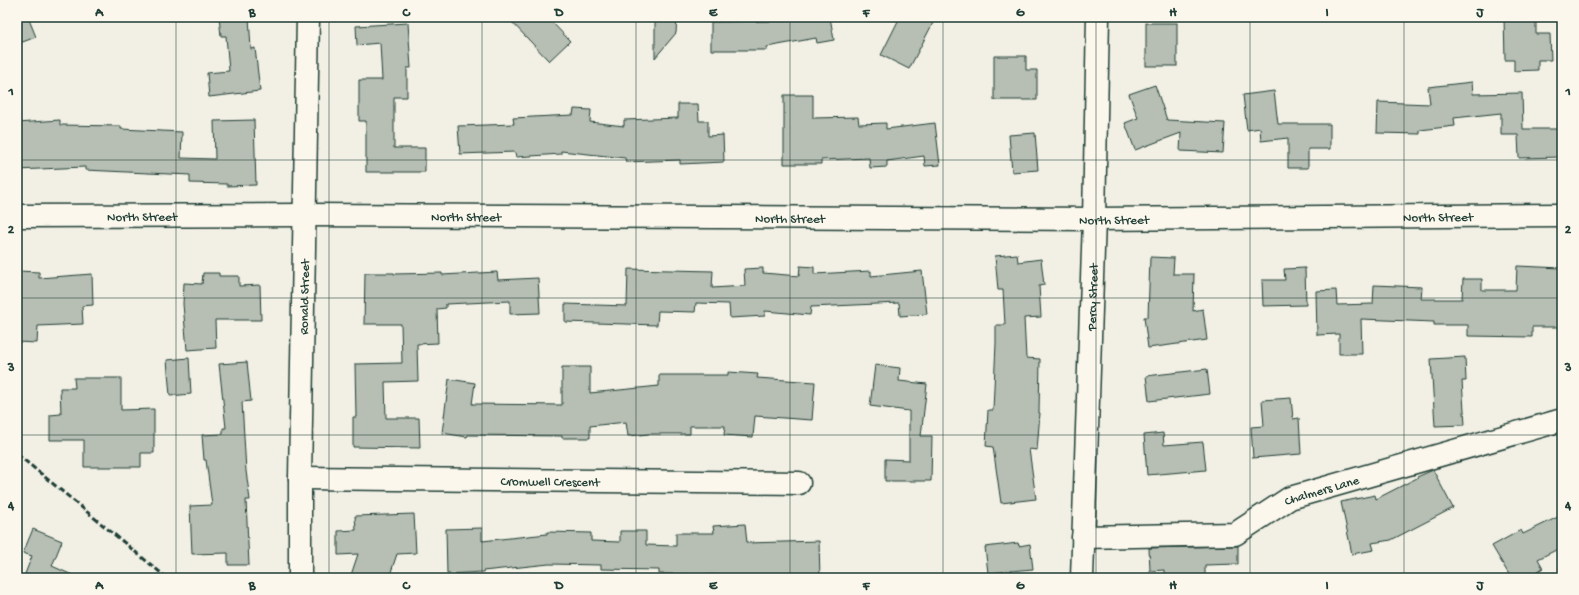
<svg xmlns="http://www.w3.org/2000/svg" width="1579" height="595" font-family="'Gochi Hand',sans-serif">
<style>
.building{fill:#b7beb3;stroke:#1f3d34}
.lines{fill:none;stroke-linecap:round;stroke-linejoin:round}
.minor-casing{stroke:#1f3d34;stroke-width:25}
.minor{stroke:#fbf7ec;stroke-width:22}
.rail{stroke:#1f3d34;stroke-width:3;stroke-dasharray:6 3;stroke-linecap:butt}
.grid{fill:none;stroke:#1f3d34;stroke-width:1;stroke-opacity:0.55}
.labels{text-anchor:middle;stroke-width:3.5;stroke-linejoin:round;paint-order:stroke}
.street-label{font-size:13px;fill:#1f3d34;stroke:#fbf7ec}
.neatline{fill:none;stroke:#1f3d34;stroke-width:1.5}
.grid-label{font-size:13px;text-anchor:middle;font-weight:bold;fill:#1f3d34}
</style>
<rect width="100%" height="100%" fill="#f2f0e5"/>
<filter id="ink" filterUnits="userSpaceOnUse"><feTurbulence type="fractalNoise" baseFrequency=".025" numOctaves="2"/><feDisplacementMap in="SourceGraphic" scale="8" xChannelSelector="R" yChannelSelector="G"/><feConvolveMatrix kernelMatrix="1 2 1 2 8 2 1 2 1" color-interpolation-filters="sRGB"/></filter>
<g filter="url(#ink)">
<g class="building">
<path d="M 17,17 L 28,17 L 36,37 L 17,44 Z"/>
<path d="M 219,17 L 249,17 L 251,49 L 255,48 L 260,91 L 209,97 L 207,73 L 229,71 L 226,36 L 221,36 Z"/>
<path d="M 507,17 L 547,17 L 570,41 L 549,61 Z"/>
<path d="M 655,17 L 677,17 L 676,33 L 655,58 Z"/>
<path d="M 785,17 L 830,17 L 834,40 L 817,43 L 816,38 L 767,47 L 767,50 L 711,50 L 711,22 L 786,21 Z"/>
<path d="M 900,17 L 936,17 L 909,69 L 881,55 Z"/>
<path d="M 1504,17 L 1536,17 L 1536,34 L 1550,34 L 1551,60 L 1538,60 L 1538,70 L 1514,71 L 1514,60 L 1505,60 Z"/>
<path d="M 408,23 L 411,68 L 407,68 L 407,97 L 394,97 L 394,148 L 425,148 L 425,172 L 366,172 L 366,121 L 359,121 L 359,80 L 382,80 L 380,43 L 357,45 L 356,26 Z"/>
<rect x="1146" y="23" width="31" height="43"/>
<path d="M 994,56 L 1026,56 L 1026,70 L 1037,70 L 1037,100 L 994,100 Z"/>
<path d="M 1472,82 L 1473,94 L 1522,93 L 1523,129 L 1562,129 L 1562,157 L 1519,158 L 1518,135 L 1501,135 L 1501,113 L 1454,118 L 1455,126 L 1420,130 L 1420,134 L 1377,133 L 1378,102 L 1430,104 L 1428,87 Z"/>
<path d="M 1155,85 L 1167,120 L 1225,123 L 1223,153 L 1180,151 L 1181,133 L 1135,150 L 1125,123 L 1138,118 L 1129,94 Z"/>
<path d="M 1274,91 L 1278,124 L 1330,124 L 1330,149 L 1308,149 L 1308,168 L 1288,168 L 1288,138 L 1261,141 L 1260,128 L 1247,130 L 1243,95 Z"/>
<path d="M 784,95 L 813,95 L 813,118 L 858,117 L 859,124 L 886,123 L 886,129 L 935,123 L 940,165 L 925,166 L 924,156 L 887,161 L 887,167 L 870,168 L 869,158 L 821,160 L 821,164 L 784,164 Z"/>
<path d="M 678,104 L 698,104 L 699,121 L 708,121 L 708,136 L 723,135 L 724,162 L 680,164 L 680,160 L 626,162 L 625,158 L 561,151 L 561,154 L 516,157 L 515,152 L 460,154 L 458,126 L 514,124 L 513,118 L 573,115 L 574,109 L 591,110 L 590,122 L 624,126 L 624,120 L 678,118 Z"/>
<path d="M 60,120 L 60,125 L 121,126 L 121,129 L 182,132 L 181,158 L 215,159 L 214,121 L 254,120 L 256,185 L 227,186 L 227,184 L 190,183 L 190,175 L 85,170 L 85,167 L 17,170 L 17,123 Z"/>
<path d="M 1035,133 L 1038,170 L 1012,172 L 1009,135 Z"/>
<path d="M 1017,254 L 1018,262 L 1041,259 L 1044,285 L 1039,286 L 1041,317 L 1024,318 L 1026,358 L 1040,359 L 1039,413 L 1040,413 L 1037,450 L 1029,449 L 1036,499 L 1001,503 L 993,447 L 986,446 L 988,410 L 993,410 L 996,343 L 996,325 L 1005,325 L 1003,290 L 998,290 L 995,256 Z"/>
<path d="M 1150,257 L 1174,258 L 1173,274 L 1194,274 L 1193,311 L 1203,309 L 1207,340 L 1148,348 L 1144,317 L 1148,317 Z"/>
<path d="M 800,266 L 814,267 L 814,274 L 871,271 L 871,276 L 922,271 L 927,314 L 900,316 L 899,303 L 811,307 L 810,315 L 765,311 L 765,316 L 730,318 L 729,304 L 696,303 L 695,312 L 658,311 L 657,325 L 565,322 L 565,304 L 627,306 L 628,269 L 713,271 L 712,288 L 745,286 L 744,269 L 763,268 L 763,273 L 799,276 Z"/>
<path d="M 1517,266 L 1562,268 L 1562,327 L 1532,327 L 1532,337 L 1468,336 L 1468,325 L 1434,325 L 1434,322 L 1361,319 L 1362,354 L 1339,354 L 1339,334 L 1317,335 L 1316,291 L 1336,290 L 1337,305 L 1373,304 L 1374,285 L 1422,287 L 1421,299 L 1462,299 L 1463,279 L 1482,279 L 1482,290 L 1516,290 Z"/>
<path d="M 1305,268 L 1306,305 L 1263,306 L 1262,280 L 1285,280 L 1284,269 Z"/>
<path d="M 17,271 L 39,272 L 39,278 L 92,274 L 93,305 L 82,306 L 83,324 L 38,326 L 37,343 L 17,342 Z"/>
<path d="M 497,272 L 498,280 L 538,278 L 540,313 L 510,314 L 510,301 L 446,304 L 446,308 L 437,309 L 438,343 L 417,344 L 418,381 L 385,382 L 386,418 L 419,418 L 420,448 L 353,447 L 353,417 L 356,417 L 355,364 L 402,363 L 401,324 L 364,324 L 365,273 L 394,273 L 394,274 L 442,273 L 442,275 Z"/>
<path d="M 203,273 L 219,273 L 219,276 L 239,276 L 239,286 L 260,285 L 261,320 L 215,320 L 216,348 L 187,350 L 183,304 L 184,283 L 202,284 Z"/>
<path d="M 1465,357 L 1466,381 L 1462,381 L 1465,425 L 1435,426 L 1431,359 Z"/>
<path d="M 189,358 L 191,394 L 170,396 L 167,360 Z"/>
<path d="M 247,362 L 251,401 L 242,402 L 246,471 L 250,500 L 246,500 L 249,565 L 228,565 L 228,553 L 192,554 L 190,506 L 212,505 L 206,460 L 204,460 L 202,435 L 223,434 L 223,428 L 226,428 L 219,364 Z"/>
<path d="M 875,365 L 900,368 L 899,381 L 927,384 L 921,436 L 932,436 L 931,481 L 885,481 L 885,459 L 909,460 L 909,411 L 870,406 Z"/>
<path d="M 562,367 L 590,367 L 590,393 L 659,386 L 659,375 L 728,375 L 728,372 L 758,374 L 757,378 L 815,382 L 812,420 L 755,416 L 753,437 L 724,435 L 725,426 L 690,426 L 690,434 L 649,434 L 628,436 L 626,422 L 590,426 L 590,438 L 562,438 L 562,436 L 468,435 L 467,437 L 442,433 L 449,379 L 475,383 L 472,404 L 562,405 Z"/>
<path d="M 1207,369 L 1210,394 L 1149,401 L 1146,376 Z"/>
<path d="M 74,378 L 121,378 L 121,410 L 154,409 L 154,453 L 141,453 L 141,467 L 84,467 L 84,440 L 50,440 L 50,415 L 61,414 L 60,388 L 75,388 Z"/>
<path d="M 1291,398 L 1293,419 L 1299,418 L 1301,454 L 1253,458 L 1251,427 L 1264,426 L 1262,400 Z"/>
<path d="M 1163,433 L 1164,445 L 1203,442 L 1206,470 L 1147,475 L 1144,435 Z"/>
<path d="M 1433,470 L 1453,508 L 1391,540 L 1372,543 L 1374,550 L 1352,554 L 1341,502 L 1375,495 L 1376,499 L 1417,478 L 1417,477 Z"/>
<path d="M 414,514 L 416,553 L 397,554 L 389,578 L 350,578 L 358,554 L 338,555 L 338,531 L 356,530 L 355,516 Z"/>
<path d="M 1562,515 L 1562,547 L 1538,559 L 1543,568 L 1527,578 L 1511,578 L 1492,546 L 1521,530 L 1523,534 Z"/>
<path d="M 745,524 L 747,543 L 819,541 L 820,578 L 717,578 L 717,575 L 659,574 L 659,570 L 601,569 L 601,565 L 549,564 L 483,571 L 483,572 L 447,574 L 446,529 L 482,528 L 482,541 L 547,534 L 547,532 L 591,533 L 591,541 L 620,542 L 620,531 L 646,531 L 646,545 L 676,546 L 676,533 L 714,533 L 713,526 Z"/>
<path d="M 33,529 L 62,541 L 52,566 L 79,578 L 34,578 L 25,574 L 32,556 L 23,553 Z"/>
<path d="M 1018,543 L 1019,546 L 1030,544 L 1033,569 L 988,573 L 985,547 Z"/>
<path d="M 1235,546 L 1238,546 L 1238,564 L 1205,565 L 1205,578 L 1164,578 L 1164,570 L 1150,571 L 1149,548 Z"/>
</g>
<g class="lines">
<g class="minor-casing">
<g id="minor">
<path id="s1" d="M 17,216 L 304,215 L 1094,219 L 1562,215"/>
<path id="s2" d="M 300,478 L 799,483"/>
<path id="s3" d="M 1083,537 L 1235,534 L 1290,498 L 1562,420"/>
<path id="s4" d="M 300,578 L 300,478 L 308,17"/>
<path id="s5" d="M 1082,578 L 1094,219 L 1098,17"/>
</g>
</g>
<use href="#minor" class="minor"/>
<path class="rail" d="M 17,454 L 167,578"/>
</g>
</g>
<path class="grid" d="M 176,17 L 176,578M 329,17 L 329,578M 482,17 L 482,578M 636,17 L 636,578M 790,17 L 790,578M 943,17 L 943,578M 1096,17 L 1096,578M 1250,17 L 1250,578M 1404,17 L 1404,578M 17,160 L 1562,160M 17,298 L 1562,298M 17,435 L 1562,435"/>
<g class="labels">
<g class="street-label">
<text dy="5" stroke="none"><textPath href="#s1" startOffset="125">North Street</textPath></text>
<text dy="5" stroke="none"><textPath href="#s1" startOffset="449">North Street</textPath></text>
<text dy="5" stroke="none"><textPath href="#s1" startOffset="1421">North Street</textPath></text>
<text dy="5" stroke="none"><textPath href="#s1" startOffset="773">North Street</textPath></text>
<text dy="5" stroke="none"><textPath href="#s1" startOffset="1097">North Street</textPath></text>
<text dy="5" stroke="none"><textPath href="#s4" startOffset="281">Ronald Street</textPath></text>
<text dy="5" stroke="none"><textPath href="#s5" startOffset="281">Percy Street</textPath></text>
<text dy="5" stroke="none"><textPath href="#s2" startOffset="250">Cromwell Crescent</textPath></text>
<text dy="5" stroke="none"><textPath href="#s3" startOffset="250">Chalmers Lane</textPath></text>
</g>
</g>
<rect width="1579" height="595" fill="none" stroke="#fbf7ec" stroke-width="44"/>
<rect x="22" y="22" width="1535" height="551" class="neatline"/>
<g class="grid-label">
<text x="99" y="16">A</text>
<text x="252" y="16">B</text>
<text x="406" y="16">C</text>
<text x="559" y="16">D</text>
<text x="713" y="16">E</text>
<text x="866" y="16">F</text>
<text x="1020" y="16">G</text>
<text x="1173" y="16">H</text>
<text x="1327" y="16">I</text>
<text x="1480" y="16">J</text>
<text x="11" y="95">1</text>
<text x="1568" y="95">1</text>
<text x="11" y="233">2</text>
<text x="1568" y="233">2</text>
<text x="11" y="371">3</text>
<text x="1568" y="371">3</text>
<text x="11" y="509">4</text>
<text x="1568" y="509">4</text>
<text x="99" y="589">A</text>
<text x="252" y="589">B</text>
<text x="406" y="589">C</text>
<text x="559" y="589">D</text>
<text x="713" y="589">E</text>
<text x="866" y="589">F</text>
<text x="1020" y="589">G</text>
<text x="1173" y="589">H</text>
<text x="1327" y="589">I</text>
<text x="1480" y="589">J</text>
</g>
</svg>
